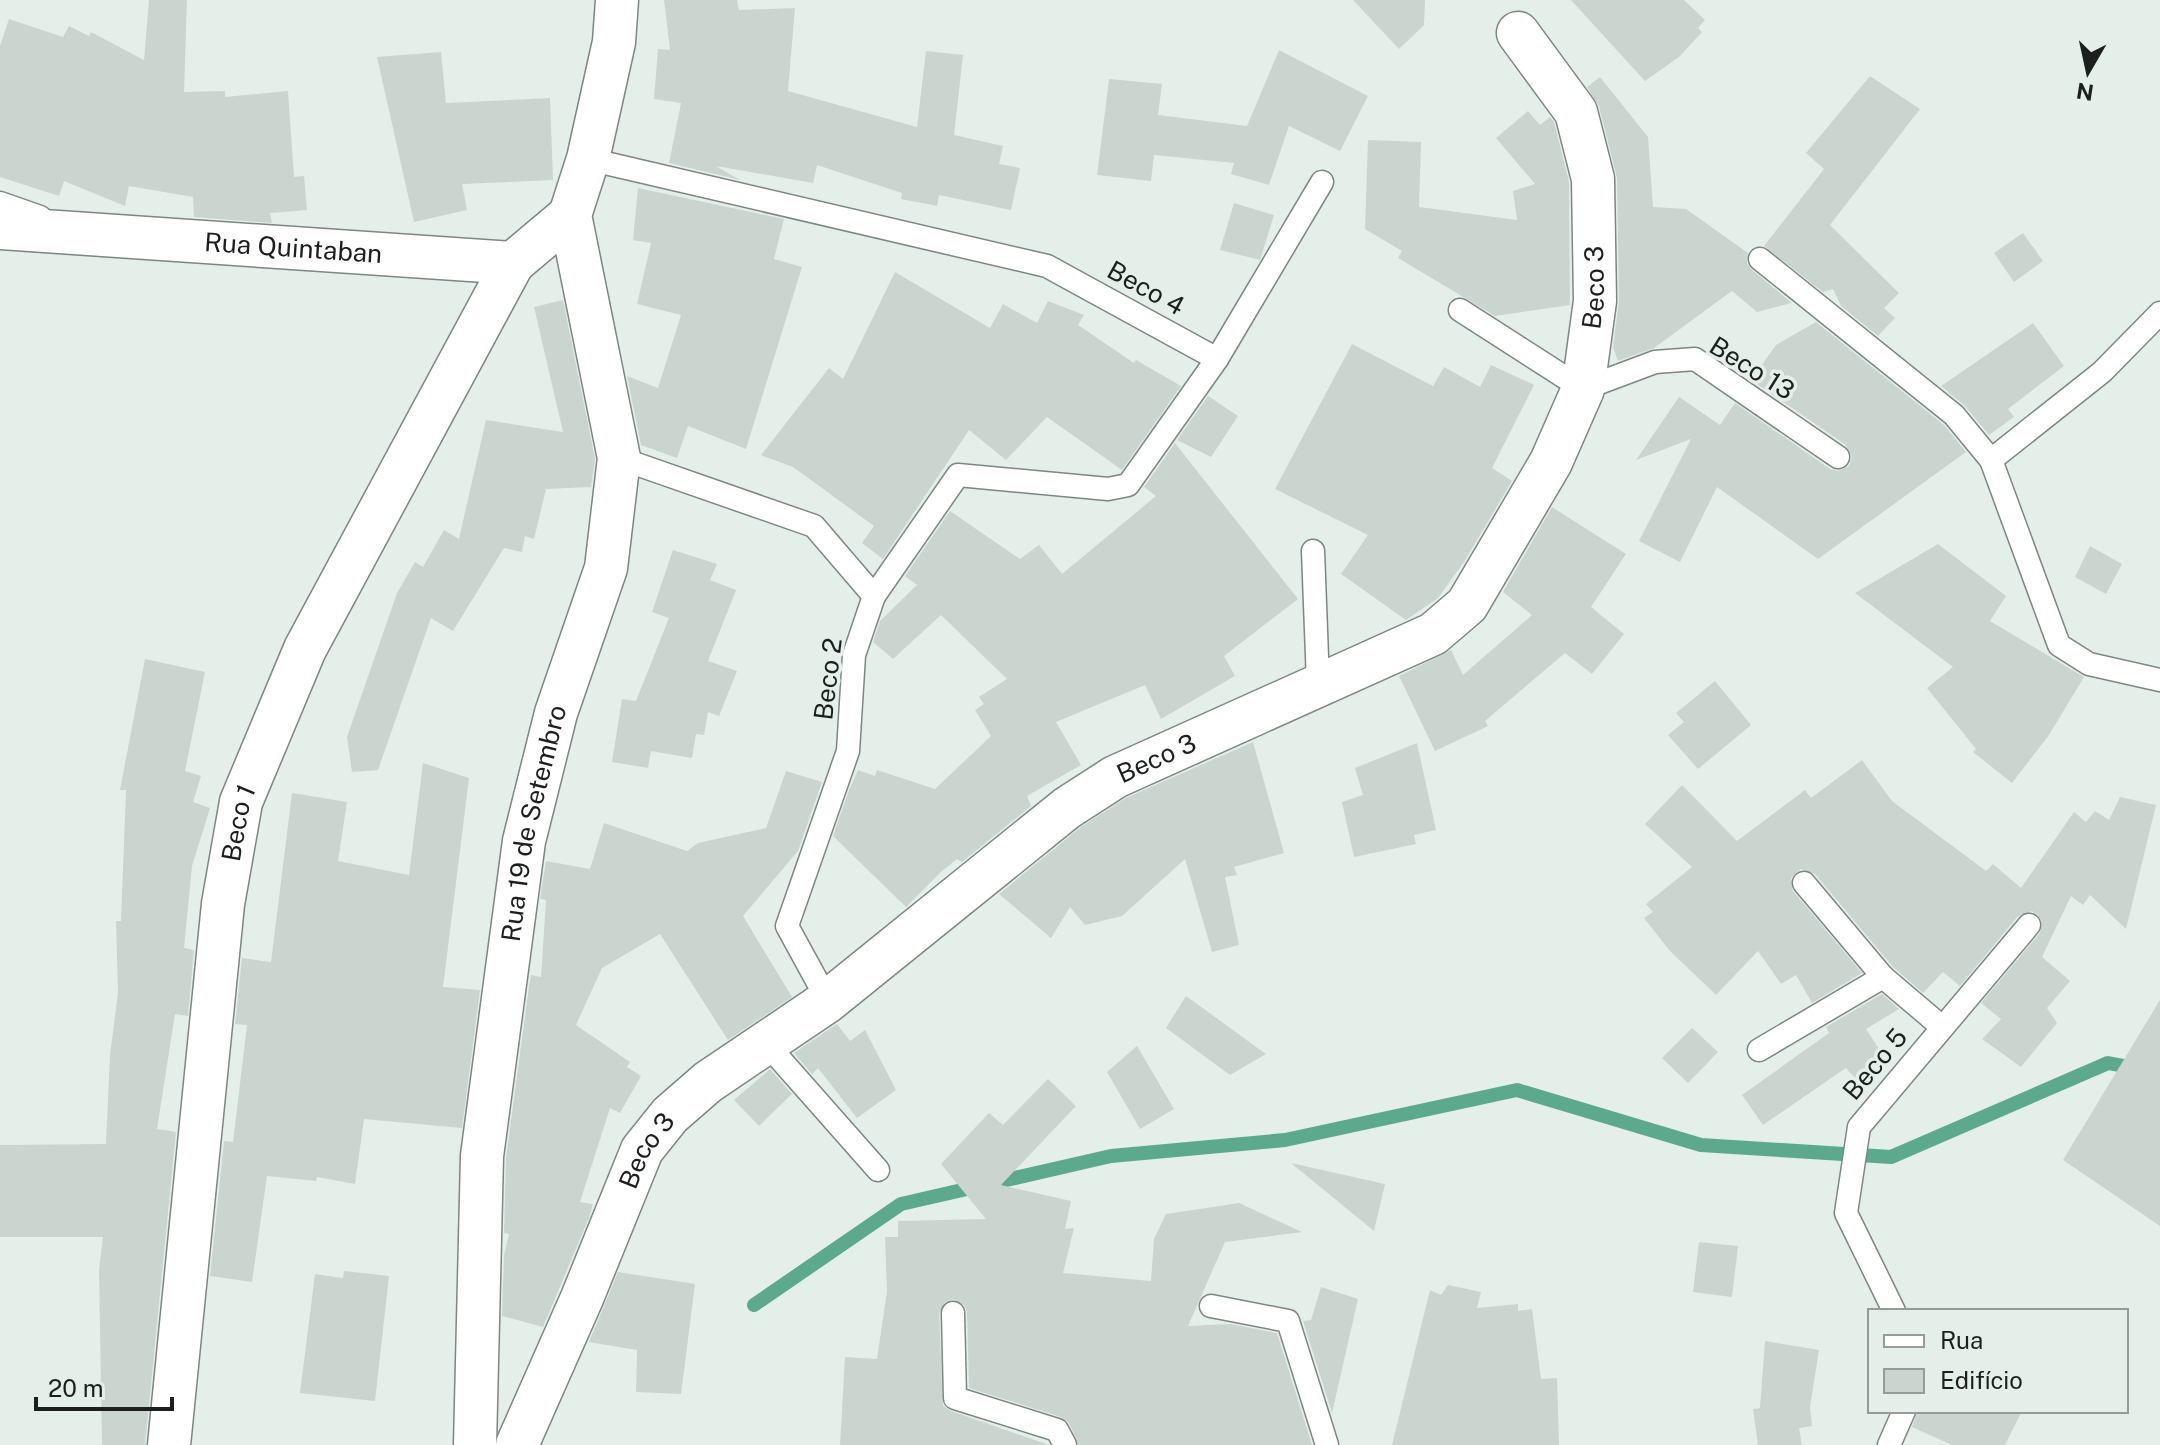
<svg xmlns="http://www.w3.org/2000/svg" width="2160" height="1445" font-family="'Public Sans',sans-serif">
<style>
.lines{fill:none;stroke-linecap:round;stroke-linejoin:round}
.stream{stroke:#5da98e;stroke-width:14}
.building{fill:#cbd5d0}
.service-casing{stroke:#7d8682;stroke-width:25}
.minor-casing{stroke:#7d8682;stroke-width:45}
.service{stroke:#fff;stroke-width:22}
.minor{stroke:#fff;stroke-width:42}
.labels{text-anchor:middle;stroke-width:7;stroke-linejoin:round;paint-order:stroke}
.street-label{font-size:26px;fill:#1c1f1e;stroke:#e5efea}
</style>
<rect width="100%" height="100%" fill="#e5efea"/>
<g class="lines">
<path class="stream" d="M 754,1305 L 901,1204 L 1111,1156 L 1285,1140 L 1517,1090 L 1701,1145 L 1891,1157 L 2108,1063 L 2160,1073"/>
</g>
<g class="building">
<path d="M 149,0 L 187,0 L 184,92 L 225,91 L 225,97 L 288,91 L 294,177 L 304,176 L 307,210 L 270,213 L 272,223 L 194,217 L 193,197 L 129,186 L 125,206 L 64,181 L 59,196 L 0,177 L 0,46 L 9,19 L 63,37 L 69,26 L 89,36 L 91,32 L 144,60 Z"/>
<path d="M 664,0 L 737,0 L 739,10 L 795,8 L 788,91 L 917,127 L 926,51 L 963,55 L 954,135 L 1003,146 L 999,164 L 1020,168 L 1011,210 L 939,195 L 937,206 L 901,199 L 902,193 L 817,165 L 813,183 L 716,166 L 740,180 L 669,163 L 681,103 L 654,99 L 658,49 L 670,50 Z"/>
<path d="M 1353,0 L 1425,0 L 1424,25 L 1399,49 Z"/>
<path d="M 1571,0 L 1684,0 L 1705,20 L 1698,28 L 1702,32 L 1679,57 L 1645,81 Z"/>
<path d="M 1279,50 L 1368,96 L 1340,151 L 1289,126 L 1269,185 L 1231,174 L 1234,163 L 1154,155 L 1151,181 L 1097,175 L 1109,79 L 1162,84 L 1158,115 L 1247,126 Z"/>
<path d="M 441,52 L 446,103 L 550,98 L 553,180 L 462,184 L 467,210 L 414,222 L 377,57 Z"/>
<path d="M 1870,76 L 1920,109 L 1830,225 L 1899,293 L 1884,308 L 1895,318 L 1878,336 L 1841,306 L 1833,289 L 1823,292 L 1764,246 L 1824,169 L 1806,153 Z"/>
<path d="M 1600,77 L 1648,137 L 1653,207 L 1686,209 L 1748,253 L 1747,263 L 1751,269 L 1792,303 L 1757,312 L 1732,291 L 1654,348 L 1618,361 L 1613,347 L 1619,301 L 1617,178 L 1599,106 L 1587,87 Z"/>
<path d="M 1528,111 L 1540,125 L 1550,117 L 1554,122 L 1569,182 L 1570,305 L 1495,316 L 1398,258 L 1402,251 L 1365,229 L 1368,140 L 1421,142 L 1419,207 L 1517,220 L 1513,191 L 1535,184 L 1496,138 Z"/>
<path d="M 638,188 L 784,219 L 774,259 L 802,267 L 746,449 L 688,426 L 677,458 L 641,445 L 627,376 L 658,388 L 681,315 L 637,304 L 651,243 L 633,240 Z"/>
<path d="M 1234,203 L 1274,215 L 1260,260 L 1220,250 Z"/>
<path d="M 2023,233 L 2043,261 L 2014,282 L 1994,253 Z"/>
<path d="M 895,272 L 990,328 L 1003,304 L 1037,323 L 1048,301 L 1084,315 L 1078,325 L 1134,363 L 1136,360 L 1181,386 L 1122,470 L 1047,417 L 1006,460 L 969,430 L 883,559 L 862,543 L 874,526 L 793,467 L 761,455 L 829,368 L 843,379 Z"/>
<path d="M 563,300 L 595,459 L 591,487 L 546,489 L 534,539 L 525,536 L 522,552 L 504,548 L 453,631 L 431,618 L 378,770 L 352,772 L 347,737 L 397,593 L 415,562 L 423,567 L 444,530 L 459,539 L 486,420 L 563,432 L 534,307 Z"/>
<path d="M 1816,322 L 1944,425 L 1966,452 L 1818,559 L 1717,487 L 1680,562 L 1639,541 L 1691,439 L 1636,460 L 1679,397 L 1720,425 L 1735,403 L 1830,469 L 1838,471 L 1849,466 L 1852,457 L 1846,445 L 1751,380 L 1776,345 Z"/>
<path d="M 2033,323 L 2064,366 L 2008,409 L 2014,417 L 1989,435 L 1965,406 L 1941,386 Z"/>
<path d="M 1352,344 L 1433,386 L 1444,367 L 1480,387 L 1491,365 L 1534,385 L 1492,468 L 1512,481 L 1464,562 L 1438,598 L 1406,620 L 1341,574 L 1368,535 L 1275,489 Z"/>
<path d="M 1208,396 L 1238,416 L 1211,457 L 1177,440 Z"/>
<path d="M 1175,443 L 1298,599 L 1224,656 L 1235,676 L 1161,719 L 1145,685 L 1056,722 L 1081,765 L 1027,796 L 1031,806 L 962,862 L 957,859 L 941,872 L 906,907 L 833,836 L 849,790 L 858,770 L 875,776 L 877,770 L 935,789 L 991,736 L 975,710 L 984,704 L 979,697 L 1007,679 L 941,615 L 893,659 L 873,642 L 880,621 L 917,585 L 905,576 L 950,511 L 1020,559 L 1039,545 L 1062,574 L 1156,496 L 1144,487 Z"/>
<path d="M 1552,507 L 1626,554 L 1591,607 L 1624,634 L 1592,674 L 1565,653 L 1485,721 L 1488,726 L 1435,751 L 1399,676 L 1451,650 L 1463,675 L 1532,615 L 1503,592 Z"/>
<path d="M 1938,544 L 2006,596 L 1990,621 L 2084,677 L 2049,735 L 2012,783 L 1973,752 L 1976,749 L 1927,688 L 1953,667 L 1855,593 Z"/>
<path d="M 2090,546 L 2122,564 L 2106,594 L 2075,577 Z"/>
<path d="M 673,550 L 717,564 L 710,580 L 736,590 L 708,661 L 737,671 L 719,716 L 708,712 L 704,735 L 696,734 L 692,758 L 651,751 L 648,768 L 612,762 L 622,699 L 636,701 L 669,618 L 652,612 Z"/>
<path d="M 145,659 L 205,672 L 185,771 L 201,776 L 193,802 L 210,808 L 192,866 L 184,948 L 194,950 L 188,1016 L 175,1014 L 157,1129 L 176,1132 L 145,1445 L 102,1445 L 99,1270 L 103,1237 L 0,1237 L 0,1145 L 106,1144 L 110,1055 L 118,993 L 116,921 L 121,921 L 126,790 L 120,790 Z"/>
<path d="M 1715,681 L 1751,725 L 1698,769 L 1668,735 L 1684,722 L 1676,713 Z"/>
<path d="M 1253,742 L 1284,853 L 1234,867 L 1237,875 L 1225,877 L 1239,945 L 1212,952 L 1185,859 L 1122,916 L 1085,925 L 1070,907 L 1051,938 L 999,894 L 1081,827 L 1126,798 Z"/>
<path d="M 1417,743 L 1436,830 L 1414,835 L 1416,844 L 1354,857 L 1342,802 L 1363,795 L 1355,768 Z"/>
<path d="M 1862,760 L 1892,801 L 1986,871 L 1993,864 L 2021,888 L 2074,812 L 2086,822 L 2095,811 L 2109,820 L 2120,797 L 2156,805 L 2126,929 L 2090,895 L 2083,905 L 2071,896 L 2042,957 L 2070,981 L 2047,1008 L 2057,1023 L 2021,1067 L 1982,1039 L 2001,1019 L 1981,1003 L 2040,933 L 2042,921 L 2032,911 L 2018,916 L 1960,986 L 1943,972 L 1923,993 L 1893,967 L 1815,874 L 1801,869 L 1791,878 L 1793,891 L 1862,973 L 1812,1003 L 1796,975 L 1781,984 L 1758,951 L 1716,995 L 1669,950 L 1644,918 L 1653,912 L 1646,904 L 1692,867 L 1645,824 L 1682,785 L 1737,841 L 1805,790 L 1811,798 Z"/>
<path d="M 423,763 L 469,778 L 443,987 L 480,990 L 462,1128 L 364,1119 L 355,1184 L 317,1177 L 316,1181 L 267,1176 L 252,1282 L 210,1276 L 224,1141 L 233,1142 L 247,1025 L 235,1024 L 242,958 L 271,962 L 292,793 L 347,802 L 338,861 L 409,875 Z"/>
<path d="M 786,771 L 822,782 L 798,851 L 743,916 L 792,997 L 728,1040 L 660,934 L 602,968 L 576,1025 L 630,1062 L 627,1067 L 641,1076 L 620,1113 L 610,1108 L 580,1202 L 593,1204 L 589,1218 L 543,1327 L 502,1316 L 504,1255 L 509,1234 L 504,1233 L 506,1158 L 529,986 L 531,975 L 541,977 L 546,900 L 540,899 L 546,861 L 590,869 L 604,823 L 687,851 L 698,843 L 766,828 Z"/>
<path d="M 1882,994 L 1899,1009 L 1866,1029 L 1883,1055 L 1855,1078 L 1846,1068 L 1763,1125 L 1742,1095 L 1829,1033 L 1826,1027 Z"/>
<path d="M 1186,996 L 1266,1054 L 1230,1075 L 1166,1028 Z"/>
<path d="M 2160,1000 L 2160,1226 L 2063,1160 Z"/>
<path d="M 837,1024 L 850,1041 L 865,1030 L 896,1090 L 857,1118 L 818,1068 L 812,1074 L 794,1053 Z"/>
<path d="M 1692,1028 L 1718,1052 L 1688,1083 L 1662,1058 Z"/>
<path d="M 1137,1046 L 1174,1109 L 1140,1129 L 1107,1072 Z"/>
<path d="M 770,1069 L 792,1094 L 759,1126 L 734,1100 Z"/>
<path d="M 1048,1079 L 1076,1106 L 1001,1185 L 1071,1201 L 1065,1229 L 1074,1228 L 1063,1273 L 1151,1281 L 1154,1239 L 1166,1214 L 1239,1203 L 1302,1232 L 1225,1242 L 1188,1326 L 1230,1324 L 1277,1333 L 1312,1445 L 1079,1445 L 1069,1423 L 1061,1417 L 969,1388 L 967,1312 L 964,1305 L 953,1299 L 945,1302 L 939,1313 L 943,1406 L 951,1411 L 1049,1445 L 840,1445 L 845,1357 L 877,1359 L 887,1291 L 885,1237 L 898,1237 L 898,1221 L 986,1219 L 941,1164 L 989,1113 L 1003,1125 Z"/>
<path d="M 1291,1163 L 1385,1184 L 1374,1231 Z"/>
<path d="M 1699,1242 L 1738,1246 L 1732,1297 L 1693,1292 Z"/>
<path d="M 344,1271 L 389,1276 L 375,1401 L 300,1393 L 315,1274 L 343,1278 Z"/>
<path d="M 618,1272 L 695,1284 L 681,1394 L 636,1392 L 637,1350 L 589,1342 Z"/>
<path d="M 1448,1285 L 1481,1292 L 1477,1308 L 1518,1304 L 1518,1311 L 1532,1309 L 1541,1379 L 1557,1378 L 1559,1445 L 1392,1445 L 1430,1290 L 1441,1295 Z"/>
<path d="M 1321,1287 L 1358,1299 L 1332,1413 L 1303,1321 L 1311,1320 Z"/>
<path d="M 1765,1341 L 1819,1350 L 1810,1407 L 1812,1426 L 1799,1428 L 1802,1445 L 1758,1445 L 1753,1409 L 1760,1408 Z"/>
<path d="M 1918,1411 L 2022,1411 L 2005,1445 L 1952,1445 L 1912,1427 Z"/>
</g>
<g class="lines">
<g class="service-casing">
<g id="service">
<path d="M 588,159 L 1047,266 L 1217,359"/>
<path d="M 0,203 L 40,217"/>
<path d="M 1760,259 L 1954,415 L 1991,460 L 2059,645 L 2089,664 L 2160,680"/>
<path d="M 1460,310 L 1583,389 L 1655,362 L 1695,359 L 1838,457"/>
<path d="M 619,458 L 814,526 L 874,596 L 854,655 L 848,751 L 787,926 L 828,1001"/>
<path d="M 1991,460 L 2102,372 L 2160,313"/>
<path d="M 1313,551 L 1318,683"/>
<path d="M 874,596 L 958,475 L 1108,489 L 1128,485 L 1217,359 L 1322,182"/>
<path d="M 1804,883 L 1883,977 L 1942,1027"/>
<path d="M 765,1042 L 878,1170"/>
<path d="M 1759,1050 L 1883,977"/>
<path d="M 1211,1306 L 1288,1321 L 1327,1445"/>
<path d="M 1894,1311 L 1846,1213 L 1859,1127 L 2029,925"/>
<path d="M 953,1313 L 955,1398 L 1057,1430 L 1065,1445"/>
<path d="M 1889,1445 L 1904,1411"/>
</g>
</g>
<g class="minor-casing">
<g id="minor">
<path id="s1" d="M 0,228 L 513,263 L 570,215"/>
<path id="s2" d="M 169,1445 L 223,904 L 241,802 L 305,649 L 513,263"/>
<path id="s3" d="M 475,1445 L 482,1156 L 524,841 L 556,713 L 606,568 L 619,458 L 570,215 L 588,159 L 614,42 L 617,0"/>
<path id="s4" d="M 517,1445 L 582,1298 L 642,1150 L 670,1115 L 708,1082 L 828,1001 L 1067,808 L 1115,777 L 1433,634 L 1467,605 L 1551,462 L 1583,389 L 1595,301 L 1593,179 L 1576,112 L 1518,33"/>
</g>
</g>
<use href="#service" class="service"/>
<use href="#minor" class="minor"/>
</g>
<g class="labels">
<g class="street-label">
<text dy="9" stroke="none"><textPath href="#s1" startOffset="294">Rua Quintaban</textPath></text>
<text dy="9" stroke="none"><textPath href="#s4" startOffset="1666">Beco 3</textPath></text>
<text transform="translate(1146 288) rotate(29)" y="9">Beco 4</text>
<text transform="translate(1752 368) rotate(32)" y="9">Beco 13</text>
<text transform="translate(828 679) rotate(-83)" y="9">Beco 2</text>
<text dy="9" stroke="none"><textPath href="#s4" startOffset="970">Beco 3</textPath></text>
<text dy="9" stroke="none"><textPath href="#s2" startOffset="626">Beco 1</textPath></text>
<text dy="9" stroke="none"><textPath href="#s3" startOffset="626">Rua 19 de Setembro</textPath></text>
<text transform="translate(1875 1064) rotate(-50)" y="9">Beco 5</text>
<text dy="9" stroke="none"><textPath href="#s4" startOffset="322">Beco 3</textPath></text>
</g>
</g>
<rect x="1868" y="1309" width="260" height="104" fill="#e5efea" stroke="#959c98" stroke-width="2"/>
<rect x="1884" y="1335" width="40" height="12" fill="#ffffff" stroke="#959c98" stroke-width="2"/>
<text x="1940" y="1349" font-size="24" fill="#1c1f1e">Rua</text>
<rect x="1884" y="1369" width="40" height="24" fill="#cbd5d0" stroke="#959c98" stroke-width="2"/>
<text x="1940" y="1389" font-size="24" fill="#1c1f1e">Edifício</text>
<g transform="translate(2088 72) rotate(189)" stroke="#e5efea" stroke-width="6" paint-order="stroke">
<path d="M0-6L14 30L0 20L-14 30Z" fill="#1c1f1e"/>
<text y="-12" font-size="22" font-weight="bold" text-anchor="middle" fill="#1c1f1e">N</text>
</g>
<path d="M36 1397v12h136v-12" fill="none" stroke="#1c1f1e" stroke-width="4"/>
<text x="48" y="1397" font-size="24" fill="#1c1f1e" stroke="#e5efea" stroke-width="6" paint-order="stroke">20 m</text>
</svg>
